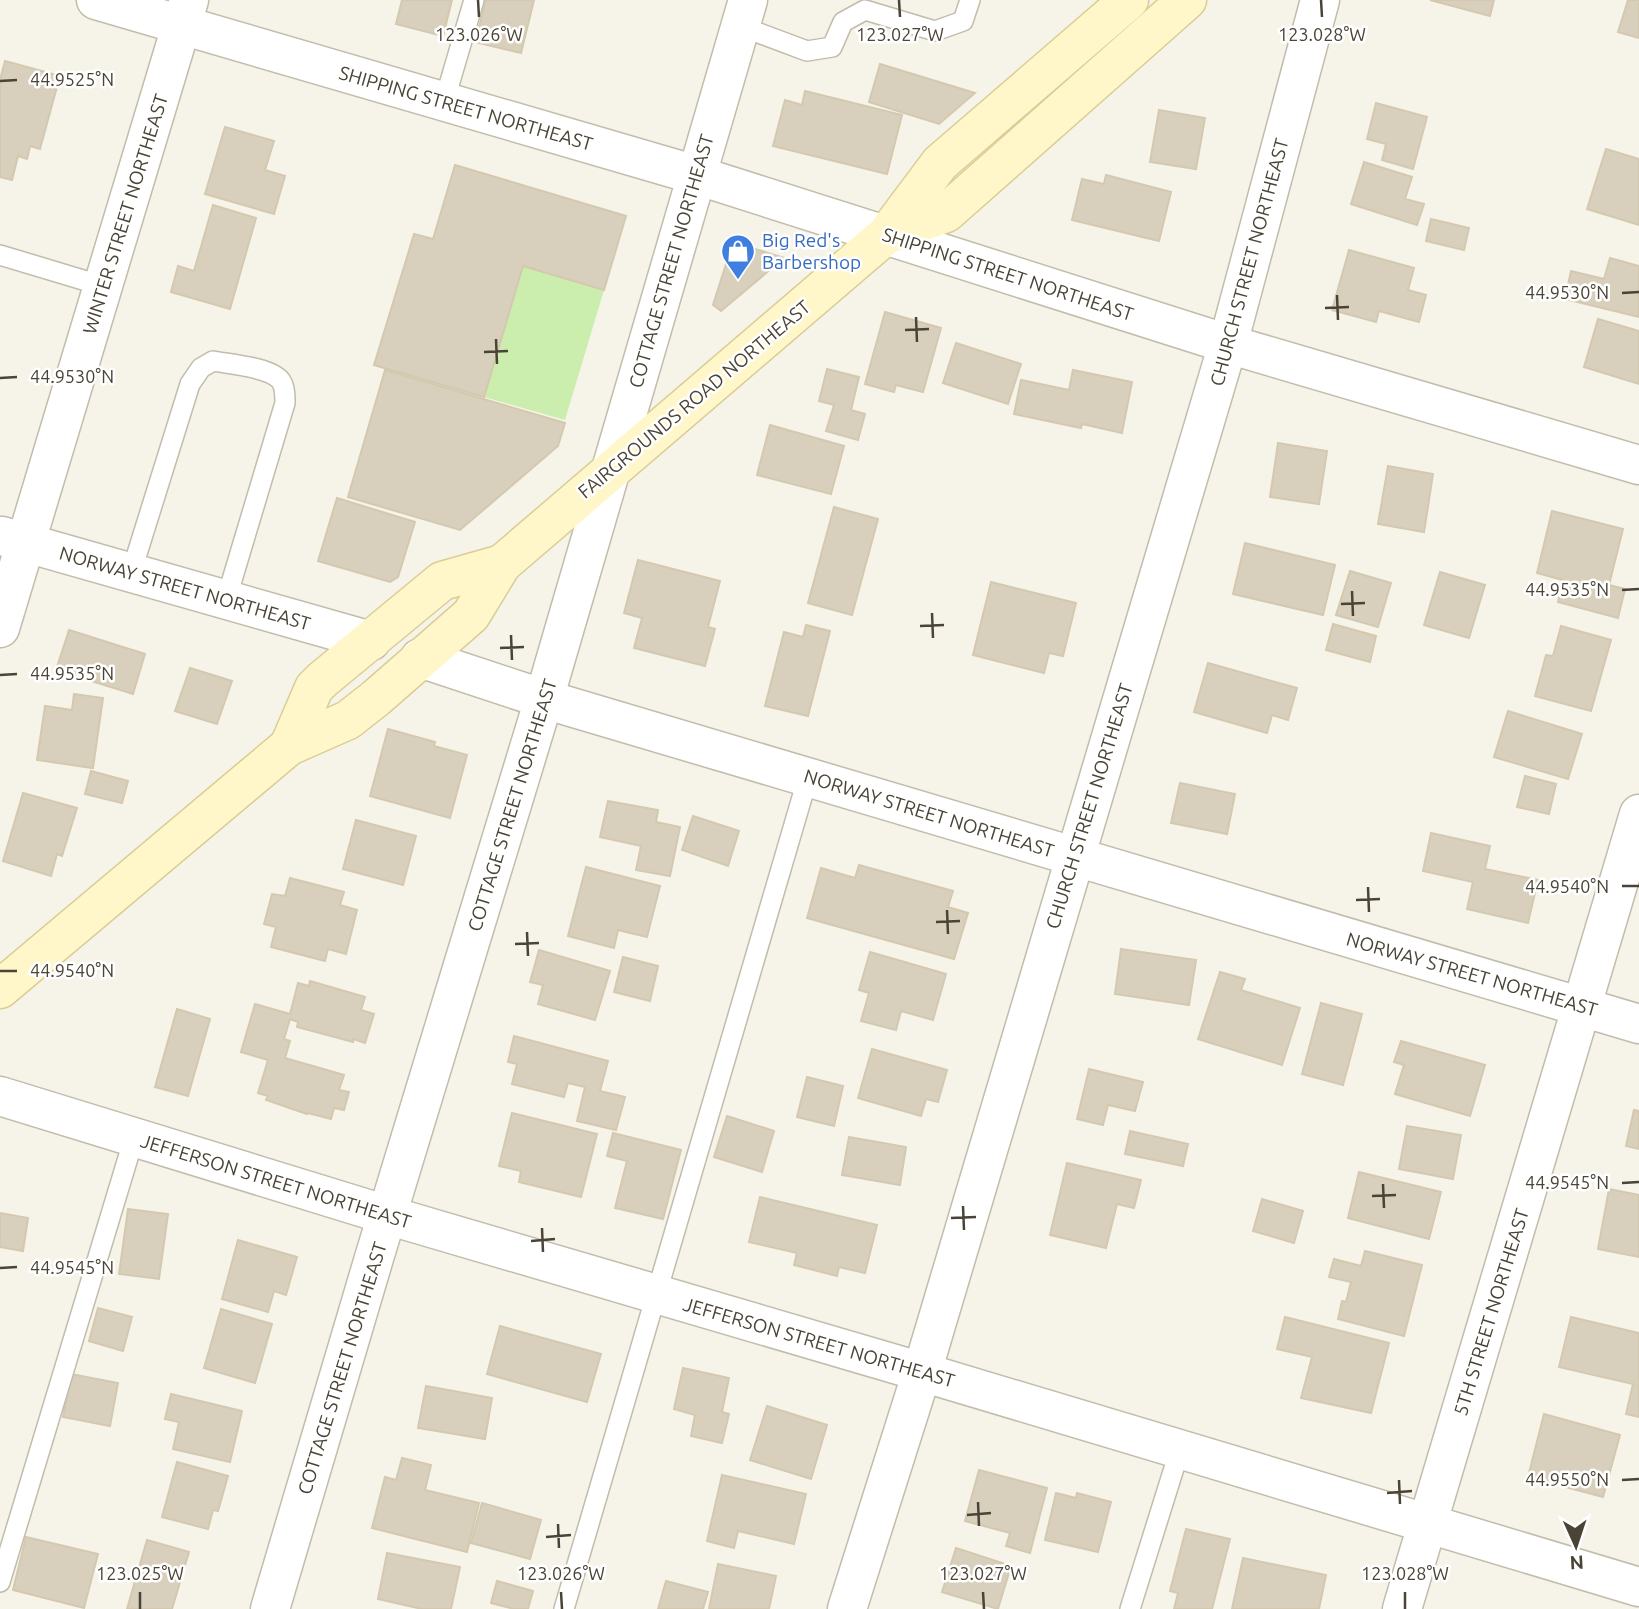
<svg xmlns="http://www.w3.org/2000/svg" width="1639" height="1609" font-family="Ubuntu,sans-serif">
<style>
.green{fill:#cbedae}
.building{fill:#d8d0bd;stroke:#d4c9af;stroke-width:2}
.lines{fill:none;stroke-linecap:round;stroke-linejoin:round}
.lane-casing{stroke:#c2bcaa;stroke-width:22}
.street-casing{stroke:#c2bcaa;stroke-width:41}
.secondary-casing{stroke:#dacd95;stroke-width:41}
.lane{stroke:#fff;stroke-width:19}
.street{stroke:#fff;stroke-width:38}
.secondary{stroke:#fff7c9;stroke-width:38}
.ticks{fill:none;stroke:#4a4436;stroke-width:2.5}
.labels{text-anchor:middle;stroke-width:5;stroke-linejoin:round;paint-order:stroke}
.street-label{font-size:19px;fill:#4a4436;stroke:#fff}
.shop-label{font-size:19px;fill:#366cbe;stroke:#fff;text-anchor:start}
.ticks-label{font-size:18px;text-anchor:middle;fill:#4a4436;stroke:#fff;stroke-width:5;stroke-linejoin:round;paint-order:stroke}
</style>
<rect width="100%" height="100%" fill="#f6f3e9"/>
<path class="green" d="M 523,266 L 604,290 L 565,420 L 484,397 Z"/>
<g class="building">
<path d="M 402,0 L 452,0 L 443,36 L 396,24 Z"/>
<path d="M 486,0 L 534,0 L 521,53 L 475,42 Z"/>
<path d="M 1430,0 L 1494,0 L 1490,16 Z"/>
<path d="M 1628,0 L 1639,0 L 1639,38 L 1618,32 Z"/>
<path d="M 5,61 L 60,76 L 40,149 L 30,146 L 27,159 L 18,156 L 12,180 L 0,177 L 0,80 Z"/>
<path d="M 880,64 L 975,93 L 939,124 L 869,102 Z"/>
<path d="M 805,91 L 902,115 L 887,174 L 773,146 L 785,100 L 802,105 Z"/>
<path d="M 1376,103 L 1427,117 L 1413,169 L 1382,160 L 1386,144 L 1367,139 Z"/>
<path d="M 1159,110 L 1205,118 L 1196,169 L 1150,162 Z"/>
<path d="M 225,127 L 274,141 L 265,170 L 285,176 L 274,214 L 205,194 Z"/>
<path d="M 1606,149 L 1639,159 L 1639,225 L 1587,209 Z"/>
<path d="M 1364,162 L 1412,177 L 1405,199 L 1424,204 L 1417,225 L 1351,204 Z"/>
<path d="M 455,165 L 626,216 L 604,290 L 523,266 L 484,397 L 374,365 L 414,234 L 433,239 Z"/>
<path d="M 1106,175 L 1171,192 L 1159,241 L 1072,220 L 1082,179 L 1104,184 Z"/>
<path d="M 213,205 L 256,218 L 230,309 L 171,292 L 178,266 L 194,271 Z"/>
<path d="M 1431,219 L 1469,228 L 1464,250 L 1426,241 Z"/>
<path d="M 733,242 L 784,258 L 721,311 L 713,305 Z"/>
<path d="M 1349,250 L 1414,268 L 1408,290 L 1426,295 L 1419,322 L 1379,311 L 1376,322 L 1332,310 Z"/>
<path d="M 1610,258 L 1639,266 L 1639,317 L 1565,299 L 1571,271 L 1604,279 Z"/>
<path d="M 885,312 L 941,328 L 923,392 L 896,385 L 894,392 L 865,384 Z"/>
<path d="M 1598,319 L 1639,331 L 1639,384 L 1584,367 Z"/>
<path d="M 956,343 L 1021,364 L 1008,404 L 943,383 Z"/>
<path d="M 827,369 L 859,377 L 851,410 L 865,414 L 858,440 L 826,431 L 834,405 L 819,401 Z"/>
<path d="M 385,370 L 565,423 L 558,446 L 460,530 L 348,497 Z"/>
<path d="M 1073,370 L 1132,382 L 1122,433 L 1082,424 L 1081,428 L 1014,414 L 1021,380 L 1069,390 Z"/>
<path d="M 770,425 L 844,446 L 831,494 L 757,475 Z"/>
<path d="M 1278,443 L 1327,451 L 1319,504 L 1270,497 Z"/>
<path d="M 1388,466 L 1433,474 L 1424,532 L 1378,524 Z"/>
<path d="M 337,498 L 415,522 L 398,577 L 390,582 L 318,561 Z"/>
<path d="M 834,507 L 878,519 L 852,615 L 808,603 Z"/>
<path d="M 1552,511 L 1623,529 L 1609,585 L 1625,589 L 1618,618 L 1558,602 L 1563,580 L 1537,573 Z"/>
<path d="M 1245,543 L 1335,565 L 1323,615 L 1233,594 Z"/>
<path d="M 638,560 L 720,581 L 708,627 L 715,629 L 705,666 L 634,648 L 642,618 L 624,613 Z"/>
<path d="M 1350,571 L 1391,583 L 1378,627 L 1336,615 Z"/>
<path d="M 1440,572 L 1485,585 L 1469,638 L 1424,625 Z"/>
<path d="M 991,582 L 1076,603 L 1063,656 L 1049,653 L 1044,673 L 973,655 Z"/>
<path d="M 1333,624 L 1376,636 L 1370,662 L 1326,650 Z"/>
<path d="M 806,625 L 830,631 L 808,716 L 765,706 L 784,632 L 803,637 Z"/>
<path d="M 1561,626 L 1611,640 L 1591,711 L 1535,696 L 1546,655 L 1553,656 Z"/>
<path d="M 69,630 L 145,654 L 133,694 L 56,670 Z"/>
<path d="M 1208,663 L 1297,688 L 1288,720 L 1272,715 L 1267,733 L 1194,712 Z"/>
<path d="M 190,668 L 232,681 L 217,724 L 175,711 Z"/>
<path d="M 74,694 L 103,698 L 93,768 L 37,760 L 45,706 L 72,710 Z"/>
<path d="M 1508,711 L 1582,734 L 1568,779 L 1494,757 Z"/>
<path d="M 388,729 L 435,742 L 434,746 L 467,755 L 450,818 L 370,796 Z"/>
<path d="M 91,771 L 128,781 L 122,803 L 85,794 Z"/>
<path d="M 1525,776 L 1556,784 L 1549,814 L 1517,807 Z"/>
<path d="M 1180,783 L 1235,794 L 1227,834 L 1171,823 Z"/>
<path d="M 23,793 L 77,808 L 62,856 L 57,854 L 51,876 L 3,861 Z"/>
<path d="M 608,801 L 658,810 L 656,822 L 680,827 L 670,876 L 636,870 L 641,846 L 600,837 Z"/>
<path d="M 693,816 L 739,831 L 728,866 L 682,850 Z"/>
<path d="M 356,820 L 416,836 L 403,885 L 343,869 Z"/>
<path d="M 1431,833 L 1490,846 L 1485,869 L 1538,880 L 1528,923 L 1467,909 L 1473,882 L 1423,871 Z"/>
<path d="M 859,865 L 953,891 L 948,907 L 968,913 L 954,959 L 807,918 L 821,868 L 855,878 Z"/>
<path d="M 586,867 L 660,886 L 647,937 L 618,930 L 614,948 L 568,936 Z"/>
<path d="M 290,878 L 344,892 L 340,905 L 357,910 L 346,954 L 328,949 L 325,961 L 271,947 L 276,927 L 264,924 L 272,894 L 285,896 Z"/>
<path d="M 1121,949 L 1196,960 L 1189,1005 L 1115,994 Z"/>
<path d="M 539,950 L 610,971 L 595,1020 L 538,1004 L 543,985 L 530,982 Z"/>
<path d="M 870,952 L 946,974 L 933,1020 L 901,1011 L 896,1030 L 861,1021 L 869,993 L 859,990 Z"/>
<path d="M 623,957 L 658,966 L 650,1001 L 614,992 Z"/>
<path d="M 1220,972 L 1245,979 L 1241,990 L 1300,1008 L 1282,1065 L 1198,1039 Z"/>
<path d="M 310,981 L 365,997 L 361,1010 L 374,1014 L 365,1043 L 353,1039 L 353,1042 L 297,1027 L 298,1022 L 290,1019 L 284,1039 L 290,1041 L 285,1058 L 344,1075 L 339,1090 L 349,1092 L 344,1110 L 334,1108 L 331,1119 L 308,1113 L 307,1114 L 266,1100 L 268,1096 L 258,1093 L 268,1060 L 241,1052 L 255,1004 L 290,1014 L 298,983 L 309,986 Z"/>
<path d="M 1321,1003 L 1362,1014 L 1343,1085 L 1302,1074 Z"/>
<path d="M 177,1009 L 210,1019 L 188,1096 L 155,1087 Z"/>
<path d="M 514,1036 L 608,1061 L 600,1091 L 625,1097 L 616,1130 L 577,1121 L 585,1087 L 568,1083 L 564,1097 L 512,1084 L 517,1064 L 508,1062 Z"/>
<path d="M 1401,1041 L 1485,1065 L 1470,1116 L 1395,1094 L 1404,1065 L 1394,1062 Z"/>
<path d="M 872,1049 L 947,1070 L 938,1102 L 926,1099 L 921,1116 L 858,1098 Z"/>
<path d="M 1089,1069 L 1143,1082 L 1135,1111 L 1108,1105 L 1103,1125 L 1077,1119 Z"/>
<path d="M 807,1077 L 843,1086 L 834,1126 L 797,1117 Z"/>
<path d="M 1634,1110 L 1639,1111 L 1639,1149 L 1626,1146 Z"/>
<path d="M 512,1113 L 597,1134 L 581,1197 L 519,1182 L 521,1171 L 499,1166 Z"/>
<path d="M 727,1116 L 774,1131 L 762,1172 L 714,1157 Z"/>
<path d="M 1407,1126 L 1461,1135 L 1453,1179 L 1399,1169 Z"/>
<path d="M 1130,1131 L 1188,1144 L 1183,1166 L 1125,1154 Z"/>
<path d="M 613,1133 L 681,1150 L 663,1219 L 615,1208 L 627,1161 L 607,1156 Z"/>
<path d="M 849,1137 L 906,1147 L 900,1185 L 842,1175 Z"/>
<path d="M 1067,1163 L 1141,1180 L 1134,1208 L 1117,1204 L 1106,1248 L 1050,1235 Z"/>
<path d="M 1359,1172 L 1441,1192 L 1429,1239 L 1348,1218 Z"/>
<path d="M 1609,1189 L 1639,1195 L 1639,1257 L 1598,1249 Z"/>
<path d="M 760,1197 L 877,1225 L 865,1273 L 839,1267 L 837,1276 L 794,1265 L 797,1253 L 749,1242 Z"/>
<path d="M 1262,1199 L 1303,1211 L 1294,1243 L 1253,1231 Z"/>
<path d="M 128,1209 L 168,1214 L 159,1279 L 119,1274 Z"/>
<path d="M 0,1213 L 28,1218 L 23,1251 L 0,1247 Z"/>
<path d="M 238,1240 L 297,1257 L 286,1295 L 274,1291 L 268,1312 L 222,1299 Z"/>
<path d="M 1365,1251 L 1422,1265 L 1404,1336 L 1338,1319 L 1342,1301 L 1346,1302 L 1351,1282 L 1329,1277 L 1334,1259 L 1361,1266 Z"/>
<path d="M 98,1308 L 132,1317 L 123,1351 L 89,1341 Z"/>
<path d="M 221,1309 L 272,1324 L 255,1383 L 204,1368 Z"/>
<path d="M 1285,1317 L 1389,1343 L 1371,1413 L 1301,1398 L 1312,1357 L 1277,1349 Z"/>
<path d="M 1571,1317 L 1639,1333 L 1639,1417 L 1626,1414 L 1633,1384 L 1559,1367 Z"/>
<path d="M 500,1326 L 601,1354 L 587,1402 L 487,1374 Z"/>
<path d="M 683,1368 L 729,1378 L 722,1412 L 729,1414 L 722,1443 L 691,1436 L 695,1415 L 674,1409 Z"/>
<path d="M 71,1374 L 118,1383 L 110,1426 L 63,1417 Z"/>
<path d="M 426,1386 L 492,1398 L 485,1439 L 418,1428 Z"/>
<path d="M 171,1394 L 242,1411 L 230,1462 L 173,1449 L 179,1422 L 165,1419 Z"/>
<path d="M 767,1406 L 827,1425 L 811,1479 L 750,1460 Z"/>
<path d="M 1544,1414 L 1620,1435 L 1603,1497 L 1528,1477 Z"/>
<path d="M 402,1458 L 431,1465 L 425,1490 L 479,1503 L 467,1552 L 372,1528 L 385,1477 L 396,1480 Z"/>
<path d="M 177,1462 L 228,1476 L 218,1511 L 213,1510 L 208,1529 L 162,1517 Z"/>
<path d="M 979,1470 L 1047,1488 L 1030,1553 L 1006,1546 L 1010,1533 L 965,1521 Z"/>
<path d="M 722,1475 L 806,1494 L 794,1544 L 738,1531 L 734,1548 L 707,1541 Z"/>
<path d="M 1056,1493 L 1076,1498 L 1077,1493 L 1111,1502 L 1098,1552 L 1045,1540 Z"/>
<path d="M 482,1503 L 541,1520 L 530,1559 L 471,1543 Z"/>
<path d="M 1186,1529 L 1230,1539 L 1212,1609 L 1174,1609 L 1178,1593 L 1170,1591 Z"/>
<path d="M 26,1537 L 98,1554 L 84,1608 L 13,1590 Z"/>
<path d="M 147,1540 L 189,1552 L 172,1609 L 127,1609 Z"/>
<path d="M 956,1548 L 1011,1566 L 998,1609 L 942,1592 Z"/>
<path d="M 387,1553 L 460,1567 L 451,1609 L 422,1609 L 378,1599 Z"/>
<path d="M 1243,1558 L 1326,1575 L 1319,1609 L 1232,1609 Z"/>
<path d="M 718,1564 L 776,1576 L 769,1609 L 709,1609 Z"/>
<path d="M 497,1581 L 533,1591 L 528,1609 L 514,1609 L 491,1603 Z"/>
<path d="M 666,1581 L 708,1592 L 703,1609 L 658,1609 Z"/>
</g>
<g class="lines">
<g class="lane-casing">
<g id="lane">
<path d="M 740,26 L 807,51 L 832,47 L 843,22 L 865,10 L 935,31 L 963,21 L 970,0"/>
<path d="M 444,102 L 474,0"/>
<path d="M 0,255 L 103,286"/>
<path d="M 131,573 L 190,384 L 201,368 L 213,361 C 229,364 271,367 281,381 C 285,387 285,396 285,403 L 226,600"/>
<path d="M 0,1582 L 134,1138"/>
<path d="M 564,1609 L 808,777"/>
<path d="M 1130,1609 L 1180,1449"/>
</g>
</g>
<g class="street-casing">
<g id="street">
<path d="M 96,0 L 696,175 L 1228,344 L 1639,465"/>
<path d="M 2,536 L 371,641"/>
<path d="M 0,628 L 189,0"/>
<path d="M 420,658 L 544,699 L 1639,1024"/>
<path d="M 0,1096 L 387,1215 L 922,1372 L 1639,1587"/>
<path d="M 270,1609 L 374,1258 L 544,699 L 748,0"/>
<path d="M 847,1609 L 922,1372 L 1228,344 L 1320,0"/>
<path d="M 1402,1609 L 1639,814"/>
</g>
</g>
<g class="secondary-casing">
<g id="secondary">
<path d="M 886,235 L 946,213 L 1187,0"/>
<path d="M 289,746 L 314,688 L 322,680 L 442,581 L 502,564"/>
<path d="M 0,989 L 289,746 L 348,720 L 376,698 L 471,615 L 502,564 L 886,235 L 940,163 L 1129,0"/>
</g>
</g>
<use href="#lane" class="lane"/>
<use href="#street" class="street"/>
<use href="#secondary" class="secondary"/>
</g>
<path class="ticks" d="M 478,0 L 479,17M 899,0 L 900,17M 1321,0 L 1322,17M 0,81 L 17,80M 1622,293 L 1639,292M 1337,295 L 1338,320M 1325,308 L 1349,307M 916,317 L 917,342M 905,330 L 929,329M 496,339 L 497,364M 484,352 L 508,351M 0,378 L 17,377M 1622,590 L 1639,589M 1352,591 L 1353,616M 1341,604 L 1365,603M 932,613 L 933,638M 920,626 L 944,625M 511,635 L 512,660M 500,648 L 524,647M 0,675 L 17,674M 1622,886 L 1639,886M 1368,887 L 1369,912M 1356,900 L 1380,899M 947,910 L 948,934M 936,922 L 960,921M 527,932 L 528,956M 515,944 L 539,943M 0,971 L 17,971M 1622,1183 L 1639,1182M 1383,1184 L 1384,1208M 1372,1196 L 1396,1195M 963,1206 L 964,1230M 951,1218 L 976,1217M 542,1228 L 543,1252M 531,1241 L 555,1239M 0,1268 L 17,1267M 1399,1480 L 1400,1504M 1622,1480 L 1639,1479M 1387,1493 L 1412,1491M 978,1502 L 979,1526M 967,1515 L 991,1513M 558,1524 L 559,1548M 546,1537 L 571,1535M 140,1592 L 140,1609M 561,1592 L 562,1609M 983,1592 L 984,1609M 1405,1592 L 1405,1609"/>
<defs>
<g id="shop-pin" transform="scale(1.75)"><path d="M0 17L-7.5 6A9.5 9.5 0 1 1 7.5 6Z" fill="#3f7fe0" stroke="#fff"/><path d="M-5-2.5h2.3a2.7 3.5 0 0 1 5.4 0H5L5.5 6h-11ZM-1.5-2.5h3a1.5 2.3 0 0 0-3 0Z" fill="#fff"/></g>
</defs>
<g fill-rule="evenodd">
<use href="#shop-pin" x="738" y="251"/>
</g>
<g class="labels">
<g class="street-label">
<text transform="translate(466 108) rotate(16)" y="7">SHIPPING STREET NORTHEAST</text>
<text transform="translate(125 214) rotate(-73)" y="7">WINTER STREET NORTHEAST</text>
<text transform="translate(671 261) rotate(-74)" y="7">COTTAGE STREET NORTHEAST</text>
<text transform="translate(1249 262) rotate(-75)" y="7">CHURCH STREET NORTHEAST</text>
<text transform="translate(1008 274) rotate(18)" y="7">SHIPPING STREET NORTHEAST</text>
<text transform="translate(694 399) rotate(-40)" y="7">FAIRGROUNDS ROAD NORTHEAST</text>
<text transform="translate(185 588) rotate(16)" y="7">NORWAY STREET NORTHEAST</text>
<text transform="translate(512 805) rotate(-73)" y="7">COTTAGE STREET NORTHEAST</text>
<text transform="translate(1089 806) rotate(-73)" y="7">CHURCH STREET NORTHEAST</text>
<text transform="translate(929 813) rotate(17)" y="7">NORWAY STREET NORTHEAST</text>
<text transform="translate(1472 974) rotate(16)" y="7">NORWAY STREET NORTHEAST</text>
<text transform="translate(276 1181) rotate(17)" y="7">JEFFERSON STREET NORTHEAST</text>
<text transform="translate(1491 1312) rotate(-73)" y="7">5TH STREET NORTHEAST</text>
<text transform="translate(819 1342) rotate(16)" y="7">JEFFERSON STREET NORTHEAST</text>
<text transform="translate(342 1368) rotate(-73)" y="7">COTTAGE STREET NORTHEAST</text>
</g>
<g class="shop-label">
<text x="762" y="247">Big Red's<tspan x="762" dy="22">Barbershop</tspan></text>
</g>
</g>
<g class="ticks-label">
<text x="479" y="41">123.026°W</text>
<text x="900" y="41">123.027°W</text>
<text x="1322" y="41">123.028°W</text>
<text x="72" y="86">44.9525°N</text>
<text x="1567" y="299">44.9530°N</text>
<text x="72" y="383">44.9530°N</text>
<text x="1567" y="596">44.9535°N</text>
<text x="72" y="680">44.9535°N</text>
<text x="1567" y="893">44.9540°N</text>
<text x="72" y="977">44.9540°N</text>
<text x="1567" y="1189">44.9545°N</text>
<text x="72" y="1274">44.9545°N</text>
<text x="1567" y="1486">44.9550°N</text>
<text x="140" y="1580">123.025°W</text>
<text x="561" y="1580">123.026°W</text>
<text x="983" y="1580">123.027°W</text>
<text x="1405" y="1580">123.028°W</text>
</g>
<g transform="translate(1576 1546) rotate(177)" stroke="#ffffff" stroke-width="5" paint-order="stroke">
<path d="M0-5L12 26L0 18L-12 26Z" fill="#4a4436"/>
<text y="-10" font-size="19" font-weight="bold" text-anchor="middle" fill="#4a4436">N</text>
</g>
</svg>
